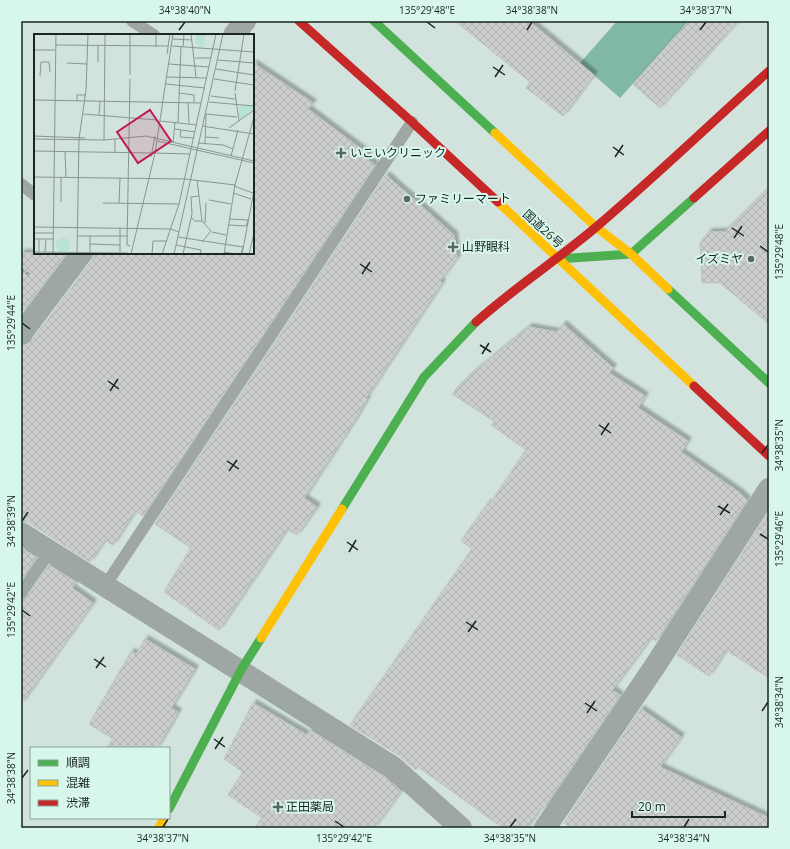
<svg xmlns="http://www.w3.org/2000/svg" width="790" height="849" font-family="'Open Sans','Noto Sans JP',sans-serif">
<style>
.water{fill:#81b8a6}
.building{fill:url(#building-cross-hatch);stroke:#c1c3c0;filter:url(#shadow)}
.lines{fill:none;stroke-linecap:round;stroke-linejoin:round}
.path{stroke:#97a19d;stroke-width:2.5;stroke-dasharray:4 2;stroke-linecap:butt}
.lane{stroke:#9fa7a4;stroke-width:12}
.street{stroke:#9fa7a4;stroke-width:22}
.fast{stroke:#4caf50;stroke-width:9}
.slow{stroke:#ffc107;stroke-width:9}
.jam{stroke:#c62828;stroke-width:9}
.ticks{fill:none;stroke:#1a2621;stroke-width:1.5}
.poi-dot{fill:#5a6862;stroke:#d7f7eb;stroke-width:1.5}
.labels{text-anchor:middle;stroke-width:4;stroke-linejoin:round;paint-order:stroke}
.poi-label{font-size:12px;fill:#1a2621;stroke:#d7f7eb;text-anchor:start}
.street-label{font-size:12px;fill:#1a2621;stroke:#d7f7eb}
.inset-road{fill:none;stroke:#889791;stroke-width:1}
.view{fill:#c2185b;fill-opacity:0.15;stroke:#c2185b;stroke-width:2}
.inset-edge{fill:none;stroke:#1a2621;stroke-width:2}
.neatline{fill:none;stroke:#1a2621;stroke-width:1.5}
.ticks-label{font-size:10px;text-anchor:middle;fill:#1a2621}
</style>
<defs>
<pattern id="building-cross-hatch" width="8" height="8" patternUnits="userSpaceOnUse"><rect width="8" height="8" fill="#cccecc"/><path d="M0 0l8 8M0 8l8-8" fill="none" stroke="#afb1af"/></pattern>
<filter id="shadow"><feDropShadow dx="3.5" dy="-3.5" stdDeviation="1" flood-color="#0004"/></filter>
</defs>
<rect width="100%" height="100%" fill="#d1e3dc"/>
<path class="water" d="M 617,21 L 689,21 L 620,98 L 580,63 Z"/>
<g class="building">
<path d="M 455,21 L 529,21 L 594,75 L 563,116 L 526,88 L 530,82 Z"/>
<path d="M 689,21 L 738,21 L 660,108 L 633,84 Z"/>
<path d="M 253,63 L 313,103 L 308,109 L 369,155 L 366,158 L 375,165 L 143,516 L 135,511 L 113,545 L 105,540 L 90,562 L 28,522 L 21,521 L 21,346 L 31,342 L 92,261 L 94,253 L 253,253 Z"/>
<path d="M 386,175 L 454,235 L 457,258 L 440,281 L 442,283 L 366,398 L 367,399 L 355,420 L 304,498 L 317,507 L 297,535 L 287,529 L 219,630 L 164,592 L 191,548 L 155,524 Z"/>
<path d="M 769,188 L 769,324 L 720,283 L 702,283 L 700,243 L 709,232 L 725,232 Z"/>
<path d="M 21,253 L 66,253 L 21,313 Z"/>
<path d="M 563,324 L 613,368 L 609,373 L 645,396 L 638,408 L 688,441 L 681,452 L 740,493 L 747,500 L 656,641 L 651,638 L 612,690 L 620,695 L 543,809 L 541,807 L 527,828 L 503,828 L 418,767 L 416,770 L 400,756 L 350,725 L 472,549 L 461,541 L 488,503 L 490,504 L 526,450 L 491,425 L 494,421 L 452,394 L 473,373 L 529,327 L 557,332 Z"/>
<path d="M 765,518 L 769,523 L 769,678 L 726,650 L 709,676 L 677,655 Z"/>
<path d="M 21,548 L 36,557 L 21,580 Z"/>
<path d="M 49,565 L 76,582 L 72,588 L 93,603 L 21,704 L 21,600 L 27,597 Z"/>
<path d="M 145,639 L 195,669 L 171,708 L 178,712 L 157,748 L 107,748 L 113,739 L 89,724 L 131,652 L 136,654 Z"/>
<path d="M 253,703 L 307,735 L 310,730 L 385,777 L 401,791 L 374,828 L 255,828 L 262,818 L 228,795 L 243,772 L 224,759 Z"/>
<path d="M 641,709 L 681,737 L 660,767 L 769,818 L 769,828 L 572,828 L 564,823 Z"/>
</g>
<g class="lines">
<path class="path" d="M 21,269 L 30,275"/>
<g class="lane">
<path d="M 132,21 L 154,35"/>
<path d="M 21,184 L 35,195"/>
<path d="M 105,586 L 412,122"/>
<path d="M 21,593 L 50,551"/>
</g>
<g class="street">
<path d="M 234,35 L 245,21"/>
<path d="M 21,334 L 82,253"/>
<path d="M 21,533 L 393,767 L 461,828"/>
<path d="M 545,828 L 655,666 L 769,489"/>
</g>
<g class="fast">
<path d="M 374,21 L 495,133"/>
<path d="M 557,259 L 631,254 L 694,198"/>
<path d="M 668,289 L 769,383"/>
<path d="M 342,509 L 424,377 L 476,322"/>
<path d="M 169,809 L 241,670 L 261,638"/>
</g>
<g class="slow">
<path d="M 495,133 L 596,227 L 631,254 L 668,289"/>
<path d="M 498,202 L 694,386"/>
<path d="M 261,638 L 342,509"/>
<path d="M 159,828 L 164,818"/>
</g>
<g class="jam">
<path d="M 299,21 L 412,122 L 498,202"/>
<path d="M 694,198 L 769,131"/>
<path d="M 476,322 C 514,288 557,260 595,228 C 655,177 711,123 769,71"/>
<path d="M 694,386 L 769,456"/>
</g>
</g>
<path class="ticks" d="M 427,22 L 435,28M 179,30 L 185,22M 527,30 L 532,22M 700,30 L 706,22M 493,67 L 505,75M 495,77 L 503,65M 613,147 L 624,155M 615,157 L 623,145M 732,228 L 744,236M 734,238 L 742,226M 760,246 L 768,252M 360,264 L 372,272M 362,274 L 370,262M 22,323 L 30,329M 480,345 L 491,352M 482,354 L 489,343M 108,381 L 119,389M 110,391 L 118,379M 599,425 L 611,433M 601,435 L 609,423M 762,453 L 768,445M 227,461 L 239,469M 229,471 L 237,460M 718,506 L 730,513M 720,515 L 728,504M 22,521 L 28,512M 760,534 L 768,539M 347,542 L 358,550M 349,552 L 356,540M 22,610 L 30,616M 466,622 L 478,630M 468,632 L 476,621M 94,659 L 106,667M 96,668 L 104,657M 585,703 L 597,711M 762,711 L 768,702M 587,713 L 595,701M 214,739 L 225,747M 215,749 L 223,737M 22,778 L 28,770M 335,821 L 344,827M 163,827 L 168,819M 510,827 L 516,819M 684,827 L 689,819"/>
<g class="poi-dot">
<path d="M339 147h4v4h4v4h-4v4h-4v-4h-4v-4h4z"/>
<circle cx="407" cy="199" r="4"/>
<path d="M451 241h4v4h4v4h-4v4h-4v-4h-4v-4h4z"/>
<circle cx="751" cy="259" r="4"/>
<path d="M276 801h4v4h4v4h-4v4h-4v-4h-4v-4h4z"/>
</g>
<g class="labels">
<g class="poi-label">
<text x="350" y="157">いこいクリニック</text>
<text x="415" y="203">ファミリーマート</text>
<text x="462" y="251">山野眼科</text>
<text x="743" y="263" text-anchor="end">イズミヤ</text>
<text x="286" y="811">正田薬局</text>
</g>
<g class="street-label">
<text transform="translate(543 229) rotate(43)" y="4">国道26号</text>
</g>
</g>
<g transform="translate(34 34)">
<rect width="220" height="220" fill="#d1e3dc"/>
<path d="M 162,1 L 171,1 L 170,14 L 165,13 L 162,9 ZM 205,72 L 220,72 L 220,74 L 206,85 L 204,82 ZM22 211a7 7 0 1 1 14 0a7 7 0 1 1-14 0Z" fill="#b8e2d3"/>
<path class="inset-road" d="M 157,0 L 162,43M 139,5 L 158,6M 21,11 L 134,12M 138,12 L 220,18M 122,13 L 122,0M 149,13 L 150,0M 0,16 L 21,16M 133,20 L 136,0M 161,24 L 177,24M 184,26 L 220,29M 64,28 L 64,12M 33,29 L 53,30M 135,30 L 175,33M 182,35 L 220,41M 96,41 L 96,0M 6,42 L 7,28 L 15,28 L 16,38M 133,43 L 172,44M 96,45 L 93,211 L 96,212M 180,45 L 220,51M 132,50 L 171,54M 201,57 L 210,0M 145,59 L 160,61 L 160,68M 201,59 L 205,87M 177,62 L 201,65M 0,66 L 167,69M 43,67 L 43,61 L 52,61M 154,68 L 155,89M 175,68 L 220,72M 49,80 L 123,86M 65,81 L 66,67M 126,87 L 163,91M 144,89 L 147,13M 168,92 L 220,100M 195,94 L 220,76M 141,95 L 161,98M 147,96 L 146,103 L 160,104M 0,102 L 51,104M 172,103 L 185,104M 0,105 L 70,106 L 112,102 L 220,127M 70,106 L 71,0M 123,107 L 220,129M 139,109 L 141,88M 164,109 L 189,111 L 199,115M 171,109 L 172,80 L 203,83M 0,117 L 117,119M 31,118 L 32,143M 81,119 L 81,105M 121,119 L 156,120M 197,122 L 204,96M 117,123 L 121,102M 0,143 L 151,145 L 201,151M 163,146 L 168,187M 200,152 L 219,159M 199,159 L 217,165M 175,166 L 197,170M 27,168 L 27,143M 69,169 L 145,170M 85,169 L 86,144M 157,183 L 161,187 L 168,187 L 177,197 L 168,208M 171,189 L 172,169M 194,191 L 212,192 L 214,186 L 196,185M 0,193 L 137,195 L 145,198M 178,198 L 192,201M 0,199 L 19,199M 44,202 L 94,202M 144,203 L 209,213 L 207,220M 0,205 L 19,205M 56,210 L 86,211M 142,211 L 167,216 L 166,220M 0,218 L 94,219M 5,218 L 5,205M 11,218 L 12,205M 190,218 L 202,220M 56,219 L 56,202M 19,220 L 22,0M 43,220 L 45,105 L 52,56 L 54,0M 86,220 L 86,194M 97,220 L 121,119 L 139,0M 118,220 L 119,207 L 133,207M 128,220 L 145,170 L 182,0M 140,220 L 189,0M 149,220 L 158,180 L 157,163 L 165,162M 190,220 L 201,151 L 220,83M 208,220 L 220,157M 215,220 L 220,199"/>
<path class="view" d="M 116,76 L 137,107 L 104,129 L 83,98 Z"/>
<rect width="220" height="220" class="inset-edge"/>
</g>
<rect width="790" height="849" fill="none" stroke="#d7f7eb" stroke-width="44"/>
<rect x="30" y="747" width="140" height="72" fill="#d7f7eb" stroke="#8ba39a"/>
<rect x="38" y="760" width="20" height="6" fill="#4caf50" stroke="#8ba39a"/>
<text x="66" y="767" font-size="12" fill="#1a2621">順調</text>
<rect x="38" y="780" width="20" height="6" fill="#ffc107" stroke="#8ba39a"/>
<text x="66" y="787" font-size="12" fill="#1a2621">混雑</text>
<rect x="38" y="800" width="20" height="6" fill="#c62828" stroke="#8ba39a"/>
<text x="66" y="807" font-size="12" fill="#1a2621">渋滞</text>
<path d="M632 811v6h93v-6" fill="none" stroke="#1a2621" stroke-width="2"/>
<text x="638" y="811" font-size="12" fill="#1a2621" stroke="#d7f7eb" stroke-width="3" paint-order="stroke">20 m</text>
<rect x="22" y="22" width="746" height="805" class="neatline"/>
<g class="ticks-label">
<text x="185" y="14">34°38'40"N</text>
<text x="427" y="14">135°29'48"E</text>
<text x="532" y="14">34°38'38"N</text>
<text x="706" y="14">34°38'37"N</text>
<text transform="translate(779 252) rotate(-90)" y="4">135°29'48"E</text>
<text transform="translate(11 323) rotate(-90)" y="4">135°29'44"E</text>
<text transform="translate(779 445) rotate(-90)" y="4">34°38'35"N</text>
<text transform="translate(11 521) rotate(-90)" y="4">34°38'39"N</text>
<text transform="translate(779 539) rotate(-90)" y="4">135°29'46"E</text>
<text transform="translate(11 610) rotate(-90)" y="4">135°29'42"E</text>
<text transform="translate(779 702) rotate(-90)" y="4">34°38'34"N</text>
<text transform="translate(11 778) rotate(-90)" y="4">34°38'38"N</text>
<text x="163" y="842">34°38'37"N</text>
<text x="344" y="842">135°29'42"E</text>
<text x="510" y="842">34°38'35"N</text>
<text x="684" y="842">34°38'34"N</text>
</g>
</svg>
